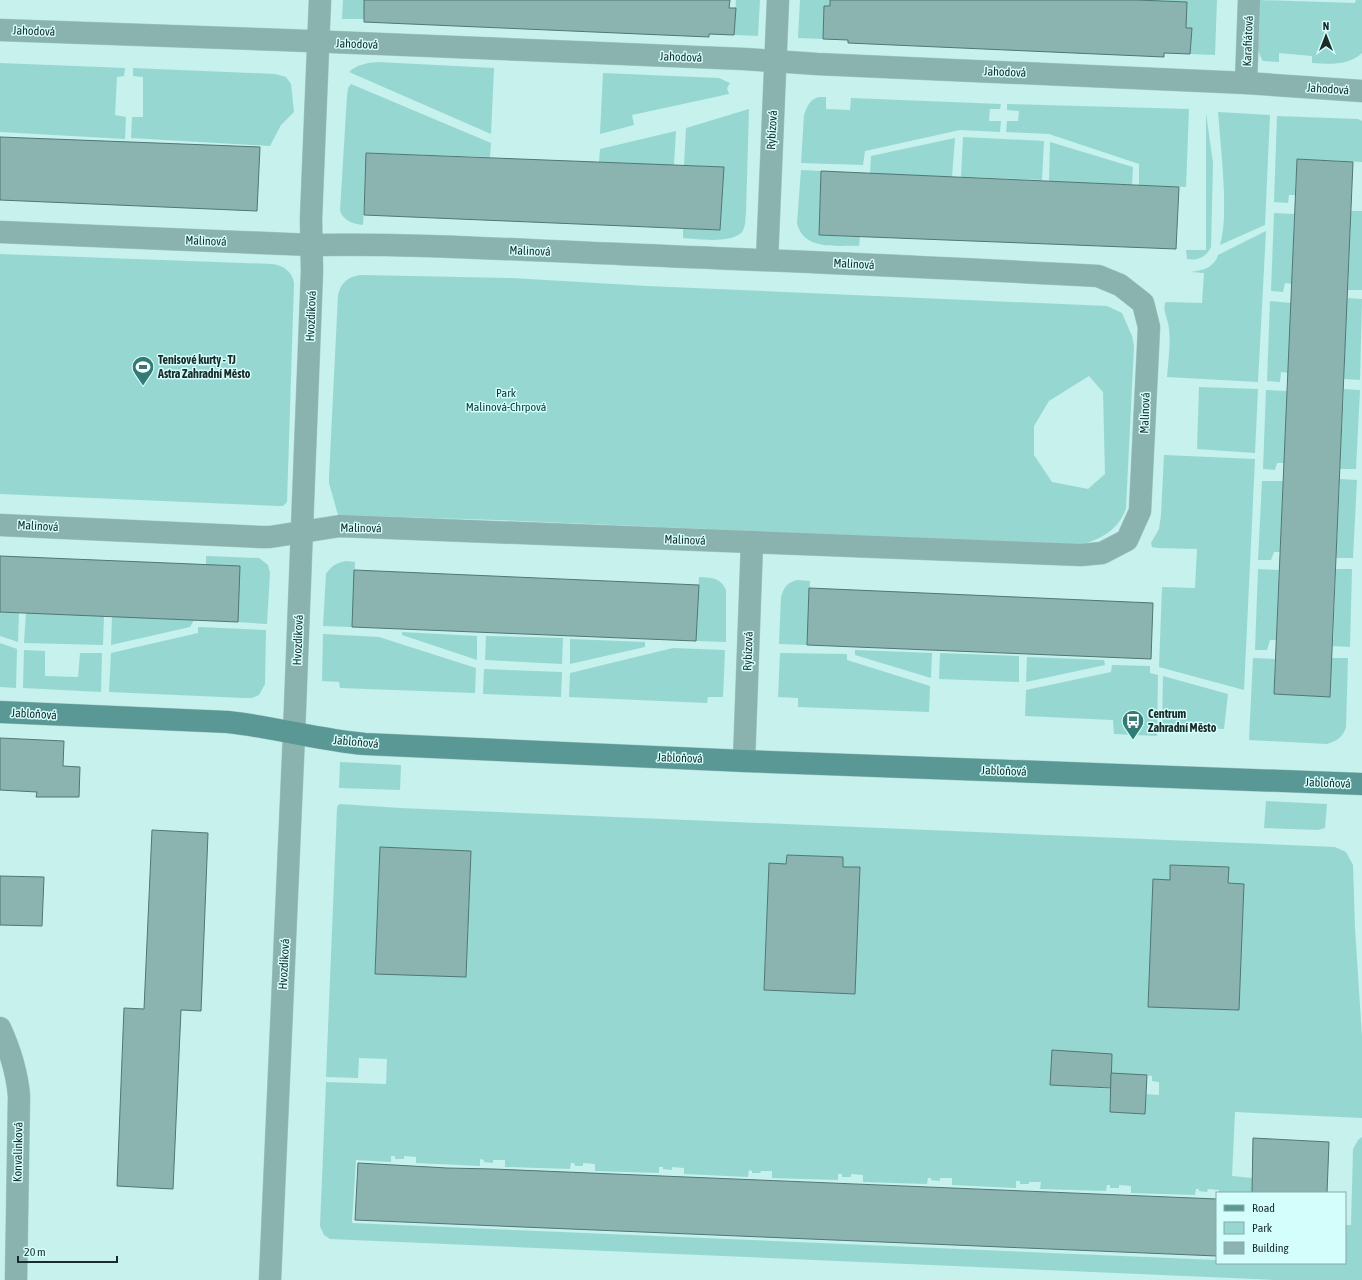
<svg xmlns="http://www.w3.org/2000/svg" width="1362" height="1280" font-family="'Asap Condensed',sans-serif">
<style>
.green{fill:#97d7d2;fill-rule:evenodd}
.building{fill:#8bb4b1;stroke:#4f7774}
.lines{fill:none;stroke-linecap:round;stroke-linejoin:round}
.street-casing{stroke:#a7cdca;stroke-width:23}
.secondary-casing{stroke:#a7cdca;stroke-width:23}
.street{stroke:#8ab2af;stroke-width:22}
.secondary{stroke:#599894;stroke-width:22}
.labels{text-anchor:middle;stroke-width:3;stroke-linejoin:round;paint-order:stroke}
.street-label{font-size:12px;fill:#1a2b2a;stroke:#d3fefb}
.poi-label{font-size:12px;font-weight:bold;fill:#1a2b2a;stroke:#d3fefb;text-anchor:start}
.park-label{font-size:12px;fill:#083a38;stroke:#d3fefb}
</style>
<rect width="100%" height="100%" fill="#c6f1ed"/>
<g class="green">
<path d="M 343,0 L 368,0 L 367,19 L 342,19 Z"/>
<path d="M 736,0 L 760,0 L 758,36 L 734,35 Z"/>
<path d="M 800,0 L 830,0 L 830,6 L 824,7 L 823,39 L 798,38 Z"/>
<path d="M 1133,0 L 1217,0 L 1215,55 L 1189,54 L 1191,28 L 1186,28 L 1187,2 L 1173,1 L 1172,8 Z"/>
<path d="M 1258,0 L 1355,3 L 1356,0 L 1362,0 L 1362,53 C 1348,66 1329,64 1312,63 L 1312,56 L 1279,53 L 1279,62 L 1263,61 C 1252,44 1257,19 1258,0 Z"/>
<path d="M 378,62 L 494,68 L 491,134 L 349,72 C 358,64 367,63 378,62 Z"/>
<path d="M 0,63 L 125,68 L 124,76 L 117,77 L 115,115 L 126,117 L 125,139 L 0,132 Z"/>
<path d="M 133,68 L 275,74 L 286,77 L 291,84 L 294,112 L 281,125 L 270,146 L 131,138 L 132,117 L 143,117 L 143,77 L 133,76 Z"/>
<path d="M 603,73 L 719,78 L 730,83 L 727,88 L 729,94 L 632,115 L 634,125 L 600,134 Z"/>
<path d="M 351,84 L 491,143 L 490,157 L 367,153 L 363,225 C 353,224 344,221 340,211 L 347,96 L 348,88 Z"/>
<path d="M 819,97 L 826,97 L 826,109 L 850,110 L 851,98 L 1001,104 L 1000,109 L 990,109 L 989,121 L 1001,121 L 1000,132 L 960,130 L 865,151 L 863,165 L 801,163 L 804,115 C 807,106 810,99 819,97 Z"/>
<path d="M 1007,104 L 1189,109 L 1186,187 L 1139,185 L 1139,164 L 1049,134 L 1006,132 L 1007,121 L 1018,121 L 1019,111 L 1007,110 Z"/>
<path d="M 749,109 L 746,213 C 745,219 746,227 742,232 C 731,244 697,239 683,238 L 683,228 L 720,230 L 724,167 L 684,165 L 686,128 Z"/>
<path d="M 1218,112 L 1270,115 L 1265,225 L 1220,245 C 1225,227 1224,211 1224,193 C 1223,166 1220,139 1218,112 Z"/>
<path d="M 1206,113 L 1213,163 L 1211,247 C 1206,257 1198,261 1187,259 L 1186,250 L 1206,250 Z"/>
<path d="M 1277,116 L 1358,119 L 1362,121 L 1362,162 L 1297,159 L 1295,195 L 1289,195 L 1288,203 L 1274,202 Z"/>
<path d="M 676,131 L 674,165 L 599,162 L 600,149 Z"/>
<path d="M 963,137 L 1044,141 L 1042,180 L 961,177 Z"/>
<path d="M 955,138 L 952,177 L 870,174 L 871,156 Z"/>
<path d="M 1050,142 L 1133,167 L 1132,185 L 1049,181 Z"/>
<path d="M 801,170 L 821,171 L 819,235 L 860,237 L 859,246 C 837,245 803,251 797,223 Z"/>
<path d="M 1351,211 L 1362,211 L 1362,290 L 1348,290 Z"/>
<path d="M 1274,213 L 1294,214 L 1292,284 L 1285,283 L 1283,292 L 1271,291 Z"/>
<path d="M 1266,231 L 1258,382 L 1167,377 C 1168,362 1171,344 1169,329 C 1169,321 1161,308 1166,302 L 1202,303 L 1204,273 L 1191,272 C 1203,270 1214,268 1218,255 Z"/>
<path d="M 0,254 L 271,264 C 283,265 292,271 294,283 L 287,502 L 283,506 L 278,506 L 0,494 Z"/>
<path d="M 360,275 L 512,278 L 647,286 L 1107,306 L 1122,313 L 1132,336 L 1134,346 L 1126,508 C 1119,530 1101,539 1080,545 L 496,520 L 338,515 L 329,483 L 329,477 L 338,295 C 341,283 347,277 360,275 ZM 1089,376 L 1103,392 L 1105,474 L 1088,489 L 1052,482 L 1034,455 L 1034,426 L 1049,401 Z"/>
<path d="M 1347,298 L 1362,299 L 1360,380 L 1344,379 Z"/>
<path d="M 1270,301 L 1291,303 L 1288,373 L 1281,372 L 1280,382 L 1267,381 Z"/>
<path d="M 1199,387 L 1258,389 L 1255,453 L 1197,449 Z"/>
<path d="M 1344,389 L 1360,390 L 1356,469 L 1340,469 Z"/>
<path d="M 1266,390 L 1287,391 L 1284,463 L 1277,463 L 1275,470 L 1263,469 Z"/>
<path d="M 1164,455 L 1255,459 L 1244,690 L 1159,667 L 1162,587 L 1195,588 L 1197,549 L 1157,548 L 1152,547 L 1151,543 L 1159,529 L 1161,515 Z"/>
<path d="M 1340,479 L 1357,480 L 1353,558 L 1336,558 Z"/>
<path d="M 1262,481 L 1283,481 L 1280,552 L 1274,552 L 1271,560 L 1258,560 Z"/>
<path d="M 206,556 L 259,558 L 268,565 L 270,573 L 267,624 L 237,622 L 206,565 Z"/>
<path d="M 346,561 L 355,562 L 352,627 L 323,626 L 326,574 C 331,566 336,563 346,561 Z"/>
<path d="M 1258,569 L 1279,570 L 1276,640 L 1270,640 L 1267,650 L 1255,650 Z"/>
<path d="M 1336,569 L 1352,569 L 1350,647 L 1333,646 Z"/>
<path d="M 699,577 C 712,578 720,577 726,590 L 726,642 L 696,641 Z"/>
<path d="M 797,580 L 810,581 L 807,645 L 779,644 L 781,597 C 784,587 787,583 797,580 Z"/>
<path d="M 0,612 L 19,613 L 18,642 L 0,636 Z"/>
<path d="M 26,613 L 104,616 L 103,645 L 24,643 Z"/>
<path d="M 112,616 L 191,620 L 194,620 L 190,627 L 111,645 Z"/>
<path d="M 198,627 L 266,630 L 265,684 L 259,695 L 252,698 L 244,698 L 109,692 L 111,653 L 198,633 Z"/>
<path d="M 402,632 L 477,636 L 477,660 L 402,635 Z"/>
<path d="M 323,634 L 379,637 L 476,668 L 475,693 L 340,688 L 339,682 L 322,681 Z"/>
<path d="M 486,636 L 563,638 L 562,664 L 485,660 Z"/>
<path d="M 570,639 L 645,642 L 645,647 L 570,664 Z"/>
<path d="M 0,643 L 17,649 L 16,688 L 0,687 Z"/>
<path d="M 673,648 L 725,650 L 723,697 L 708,697 L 707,703 L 569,697 L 570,673 Z"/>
<path d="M 24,650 L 45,651 L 45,676 L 78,677 L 80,653 L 102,653 L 101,692 L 23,688 Z"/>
<path d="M 855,650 L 932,653 L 931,678 L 855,655 Z"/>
<path d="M 780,653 L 847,654 L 847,660 L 930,686 L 929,712 L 798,707 L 798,698 L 778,697 Z"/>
<path d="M 940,653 L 1019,656 L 1019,682 L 939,679 Z"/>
<path d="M 1027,657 L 1104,660 L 1105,665 L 1026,682 Z"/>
<path d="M 1253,658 L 1275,659 L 1274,694 L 1330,697 L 1332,658 L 1348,658 L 1346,727 C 1343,737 1337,741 1327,744 L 1249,740 Z"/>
<path d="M 1112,665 L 1150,666 L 1150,673 L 1158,675 L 1157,736 L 1114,734 L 1113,720 L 1025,716 L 1026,690 L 1111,672 Z"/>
<path d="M 484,669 L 562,672 L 561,697 L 483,694 Z"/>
<path d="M 1163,676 L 1228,694 L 1224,729 L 1162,727 Z"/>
<path d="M 340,762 L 401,765 L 400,790 L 339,788 Z"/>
<path d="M 1266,801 L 1327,804 L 1325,828 L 1318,830 L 1264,828 Z"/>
<path d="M 340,804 L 400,808 L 1335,847 L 1346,852 L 1353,865 L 1355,928 L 1362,1037 L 1362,1118 L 1235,1112 L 1232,1176 L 1252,1178 L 1252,1193 L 1219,1193 L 1219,1190 L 1208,1189 L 1207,1192 L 1199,1191 L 1199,1189 L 1196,1189 L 1195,1195 L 1131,1193 L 1131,1186 L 1119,1185 L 1119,1188 L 1110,1188 L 1110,1185 L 1107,1185 L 1106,1191 L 1040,1189 L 1041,1182 L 1029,1182 L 1029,1184 L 1020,1184 L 1020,1181 L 1016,1181 L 1016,1188 L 952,1185 L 952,1178 L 940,1178 L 940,1181 L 931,1180 L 931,1178 L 928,1178 L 927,1184 L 863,1182 L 863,1175 L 851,1174 L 851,1177 L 842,1177 L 842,1174 L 838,1174 L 838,1180 L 772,1178 L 772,1171 L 761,1171 L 760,1173 L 752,1173 L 752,1171 L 749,1170 L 748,1177 L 684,1174 L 684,1168 L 672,1167 L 672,1170 L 663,1169 L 663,1167 L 659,1167 L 659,1173 L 595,1171 L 595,1164 L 583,1163 L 583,1166 L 575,1166 L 574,1163 L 571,1163 L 570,1169 L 505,1167 L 505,1160 L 493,1160 L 493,1163 L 484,1162 L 484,1160 L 480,1159 L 480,1166 L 416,1163 L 416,1157 L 404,1156 L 404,1159 L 395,1159 L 395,1156 L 391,1156 L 391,1162 L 356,1160 L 352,1223 L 1217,1260 L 1217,1263 L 1345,1263 L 1345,1225 L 1351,1225 L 1353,1149 L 1358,1140 L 1362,1137 L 1362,1280 L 1277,1280 L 330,1239 L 324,1235 L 320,1226 L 326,1082 L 386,1084 L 387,1059 L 359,1058 L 358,1078 L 326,1077 L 337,808 L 338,805 ZM 380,847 L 471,851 L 466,977 L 375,973 ZM 787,855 L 843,857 L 843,867 L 860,867 L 855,994 L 764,990 L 769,864 L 786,864 ZM 1171,865 L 1228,867 L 1228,883 L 1244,884 L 1239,1010 L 1148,1006 L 1170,880 ZM 1052,1051 L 1112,1054 L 1111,1073 L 1152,1076 L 1152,1081 L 1159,1082 L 1159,1095 L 1146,1094 L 1145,1114 L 1110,1112 L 1111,1089 L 1050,1085 Z"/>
</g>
<g class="building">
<path d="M 364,0 L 730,0 L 729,8 L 736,8 L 734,35 L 709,34 L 709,37 L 364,22 Z"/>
<path d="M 830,0 L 1137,0 L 1187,2 L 1186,28 L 1192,28 L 1190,54 L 1164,53 L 1164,57 L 848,43 L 848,40 L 823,39 L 824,6 L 830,6 Z"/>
<path d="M 0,137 L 260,147 L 257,211 L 0,200 Z"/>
<path d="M 366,153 L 724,167 L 720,230 L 364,215 Z"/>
<path d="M 1297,159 L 1353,162 L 1330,697 L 1274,694 Z"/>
<path d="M 821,171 L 1179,187 L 1176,249 L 819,235 Z"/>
<path d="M 0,556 L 240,566 L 238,622 L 0,612 Z"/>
<path d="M 354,570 L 699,585 L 696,641 L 352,627 Z"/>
<path d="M 809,588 L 1153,603 L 1151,659 L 807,645 Z"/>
<path d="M 0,738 L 64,741 L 63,766 L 80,767 L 79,797 L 36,797 L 37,792 L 0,790 Z"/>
<path d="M 152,830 L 208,833 L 201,1011 L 181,1010 L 173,1189 L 117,1186 L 124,1008 L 144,1009 Z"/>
<path d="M 380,847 L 471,851 L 466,977 L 375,974 Z"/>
<path d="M 787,855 L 843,857 L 843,867 L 860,867 L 855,994 L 764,990 L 769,863 L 786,864 Z"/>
<path d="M 1170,865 L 1229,867 L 1228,883 L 1244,884 L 1239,1010 L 1148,1007 L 1153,879 L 1170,880 Z"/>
<path d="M 0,876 L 44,877 L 42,926 L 0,925 Z"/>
<path d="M 1052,1050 L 1112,1054 L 1111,1088 L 1050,1085 Z"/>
<path d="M 1111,1073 L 1147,1075 L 1145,1114 L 1110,1112 Z"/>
<path d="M 1253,1138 L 1329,1142 L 1327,1193 L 1252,1193 Z"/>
<path d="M 358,1163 L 447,1168 L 493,1169 L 1217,1199 L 1217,1256 L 355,1220 Z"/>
</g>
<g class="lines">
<g class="street-casing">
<g id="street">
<path d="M 0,30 L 283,40 L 744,59 L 817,64 L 1246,83 L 1362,91"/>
<path d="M 1246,83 L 1249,0"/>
<path d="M 0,232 L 311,245 C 414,243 517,250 620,254 C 779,261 939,267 1098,276 L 1120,285 L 1143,303 L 1149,327 L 1140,511 L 1127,540 L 1102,553 L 1081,555 L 340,526 L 270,537 L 261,537 L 0,525"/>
<path d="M 767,260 L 778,0"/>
<path d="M 744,761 L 752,542"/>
<path d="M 0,1028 C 10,1050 17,1072 19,1096 L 16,1280"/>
<path d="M 270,1280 L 294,734 L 312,271 L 311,219 L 320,0"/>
</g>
</g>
<g class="secondary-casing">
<path id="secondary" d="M 0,712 L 228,722 C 274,727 319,740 365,744 L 744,761 L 1362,784"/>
</g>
<use href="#street" class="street"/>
<use href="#secondary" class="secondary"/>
</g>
<defs>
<g id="stadium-pin" transform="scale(1.15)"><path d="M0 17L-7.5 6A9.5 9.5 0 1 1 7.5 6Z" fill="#327b77" stroke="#d3fefb"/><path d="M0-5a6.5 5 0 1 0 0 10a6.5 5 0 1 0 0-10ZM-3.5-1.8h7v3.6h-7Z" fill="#fff"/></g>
<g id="bus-pin" transform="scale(1.15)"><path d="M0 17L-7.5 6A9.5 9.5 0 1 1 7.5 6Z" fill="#327b77" stroke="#d3fefb"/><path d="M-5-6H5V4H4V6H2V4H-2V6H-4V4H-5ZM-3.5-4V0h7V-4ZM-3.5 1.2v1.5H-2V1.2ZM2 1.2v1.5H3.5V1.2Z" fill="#fff"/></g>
</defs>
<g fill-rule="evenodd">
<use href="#stadium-pin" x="143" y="367"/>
<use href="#bus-pin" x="1133" y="721"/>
</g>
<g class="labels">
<g class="street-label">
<text transform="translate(34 31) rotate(2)" y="4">Jahodová</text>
<text transform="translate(1248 41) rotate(-88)" y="4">Karafiátová</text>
<text transform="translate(357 44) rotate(2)" y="4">Jahodová</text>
<text transform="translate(681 57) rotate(2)" y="4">Jahodová</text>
<text transform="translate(1005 72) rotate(2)" y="4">Jahodová</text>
<text transform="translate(1328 89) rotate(4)" y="4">Jahodová</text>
<text transform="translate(772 130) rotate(-87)" y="4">Rybízová</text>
<text transform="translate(206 241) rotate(2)" y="4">Malinová</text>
<text transform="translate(530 251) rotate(2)" y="4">Malinová</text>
<text transform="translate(854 264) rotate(3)" y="4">Malinová</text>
<text transform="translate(311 316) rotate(-88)" y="4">Hvozdíková</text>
<text transform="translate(1145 413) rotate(-88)" y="4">Malinová</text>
<text transform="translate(38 526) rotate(3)" y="4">Malinová</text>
<text transform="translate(361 528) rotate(1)" y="4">Malinová</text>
<text transform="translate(685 540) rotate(2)" y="4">Malinová</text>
<text transform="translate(298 640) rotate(-88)" y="4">Hvozdíková</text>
<text transform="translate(748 651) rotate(-88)" y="4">Rybízová</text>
<text transform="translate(34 714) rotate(3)" y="4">Jabloňová</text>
<text transform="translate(356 742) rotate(5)" y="4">Jabloňová</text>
<text transform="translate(680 758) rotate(2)" y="4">Jabloňová</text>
<text transform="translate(1004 771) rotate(2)" y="4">Jabloňová</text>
<text transform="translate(1328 783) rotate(2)" y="4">Jabloňová</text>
<text transform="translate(284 964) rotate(-87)" y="4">Hvozdíková</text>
<text transform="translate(18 1152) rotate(-89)" y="4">Konvalinková</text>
</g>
<g class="poi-label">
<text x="158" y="364">Tenisové kurty - TJ<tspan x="158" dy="14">Astra Zahradní Město</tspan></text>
<text x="1148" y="718">Centrum<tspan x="1148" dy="14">Zahradní Město</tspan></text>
</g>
<g class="park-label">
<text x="506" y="397">Park<tspan x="506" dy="14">Malinová-Chrpová</tspan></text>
</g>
</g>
<rect x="1216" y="1192" width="130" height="72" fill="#d3fefb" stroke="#89aaa7"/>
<rect x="1224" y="1205" width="20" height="6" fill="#599894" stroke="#89aaa7"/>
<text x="1252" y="1212" font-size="12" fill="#1a2b2a">Road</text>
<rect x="1224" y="1222" width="20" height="12" fill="#97d7d2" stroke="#89aaa7"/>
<text x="1252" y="1232" font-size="12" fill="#1a2b2a">Park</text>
<rect x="1224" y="1242" width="20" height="12" fill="#8bb4b1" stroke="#89aaa7"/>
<text x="1252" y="1252" font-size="12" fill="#1a2b2a">Building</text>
<g transform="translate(1326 36)" stroke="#d3fefb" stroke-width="3" paint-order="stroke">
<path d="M0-3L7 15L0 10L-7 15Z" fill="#1a2b2a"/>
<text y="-6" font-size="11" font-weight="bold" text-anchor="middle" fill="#1a2b2a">N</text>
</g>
<path d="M18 1256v6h99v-6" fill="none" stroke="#1a2b2a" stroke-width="2"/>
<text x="24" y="1256" font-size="12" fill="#1a2b2a" stroke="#d3fefb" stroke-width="3" paint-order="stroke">20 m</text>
</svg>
